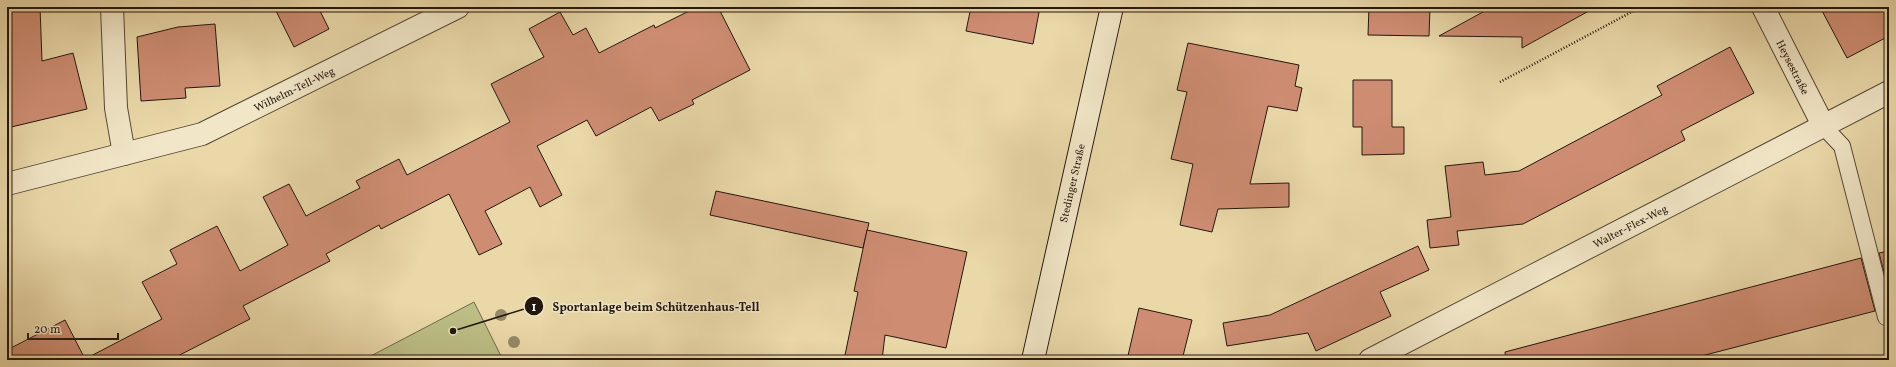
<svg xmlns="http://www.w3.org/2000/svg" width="1896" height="367" font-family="Vollkorn,serif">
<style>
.green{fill:#bbbe85;stroke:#706a4a}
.building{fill:#ce8d73;stroke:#24170e}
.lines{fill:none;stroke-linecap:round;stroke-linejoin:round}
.lane-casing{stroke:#564735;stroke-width:18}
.street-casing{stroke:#564735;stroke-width:24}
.secondary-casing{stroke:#24170e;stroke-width:24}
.path{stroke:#24170e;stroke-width:2.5;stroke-dasharray:1 2;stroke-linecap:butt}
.lane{stroke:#f1e6c7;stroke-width:16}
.street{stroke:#f1e6c7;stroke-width:22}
.secondary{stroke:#f1e6c7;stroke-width:22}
.tree{fill:#968968}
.labels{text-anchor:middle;stroke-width:3;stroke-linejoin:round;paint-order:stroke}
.street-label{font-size:11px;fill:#24170e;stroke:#f1e6c7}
.leader{fill:none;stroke:#24170e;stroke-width:1.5}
.callout-dot{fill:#24170e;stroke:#f1e6c7;stroke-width:1.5}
.mark-label{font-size:12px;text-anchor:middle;font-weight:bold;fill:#fff}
.callout-label{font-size:12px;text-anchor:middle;font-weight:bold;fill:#24170e;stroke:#f1e6c7;stroke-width:3;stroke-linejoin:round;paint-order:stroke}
</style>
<rect width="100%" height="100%" fill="#ead8a9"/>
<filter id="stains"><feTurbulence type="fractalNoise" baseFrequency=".005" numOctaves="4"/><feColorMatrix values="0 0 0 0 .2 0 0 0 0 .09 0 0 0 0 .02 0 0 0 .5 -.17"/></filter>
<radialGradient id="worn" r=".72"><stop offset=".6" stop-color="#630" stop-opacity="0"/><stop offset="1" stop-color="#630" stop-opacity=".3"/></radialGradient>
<path class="green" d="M 474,302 L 503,360 L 363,360 Z"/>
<g class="building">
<path d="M 7,7 L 40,7 L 42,61 L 73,53 L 87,109 L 7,128 Z"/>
<path d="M 274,7 L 318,7 L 329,29 L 294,47 Z"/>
<path d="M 697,7 L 718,7 L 750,70 L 692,100 L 694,104 L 659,121 L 651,107 L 596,136 L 587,120 L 537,146 L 562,195 L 540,207 L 530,187 L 485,211 L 502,244 L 479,255 L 449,194 L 381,229 L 379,225 L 326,254 L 330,261 L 243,306 L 250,319 L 170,360 L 7,360 L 7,350 L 65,320 L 85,359 L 162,319 L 142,282 L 177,264 L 170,250 L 217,226 L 240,271 L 288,245 L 263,197 L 289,184 L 306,216 L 360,188 L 356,181 L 399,159 L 407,175 L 510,122 L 491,84 L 544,57 L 529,29 L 560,12 L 573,35 L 586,28 L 599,53 L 654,25 L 655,28 Z"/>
<path d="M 971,7 L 1040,7 L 1033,44 L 966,31 Z"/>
<path d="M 1369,7 L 1430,7 L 1429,36 L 1368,35 Z"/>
<path d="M 1492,7 L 1596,7 L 1522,48 L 1522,37 L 1439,36 Z"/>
<path d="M 1820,7 L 1889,7 L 1889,36 L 1847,58 Z"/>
<path d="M 215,24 L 220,86 L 185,88 L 186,98 L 141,101 L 137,37 L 178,27 Z"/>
<path d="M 1188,43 L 1299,65 L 1295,86 L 1302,88 L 1297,111 L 1268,106 L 1250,184 L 1289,183 L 1289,207 L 1218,209 L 1212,232 L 1180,225 L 1193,164 L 1171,159 L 1187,92 L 1177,90 Z"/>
<path d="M 1730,47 L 1754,93 L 1681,131 L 1685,140 L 1523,224 L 1457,231 L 1459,245 L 1430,248 L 1427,220 L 1451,217 L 1445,166 L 1483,162 L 1485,175 L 1519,171 L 1662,95 L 1657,86 Z"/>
<path d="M 1353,80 L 1392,80 L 1392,127 L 1404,127 L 1404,154 L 1362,155 L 1362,127 L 1353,127 Z"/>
<path d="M 716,191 L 869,223 L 863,248 L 710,215 Z"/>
<path d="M 867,230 L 967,252 L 946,348 L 885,335 L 882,360 L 844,360 L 858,292 L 854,291 Z"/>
<path d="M 1418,246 L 1429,270 L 1380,292 L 1391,316 L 1316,351 L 1308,333 L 1227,346 L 1223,323 L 1270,315 Z"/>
<path d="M 1889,251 L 1889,291 L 1879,253 Z"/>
<path d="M 1861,258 L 1875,311 L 1686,360 L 1506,360 L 1505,352 Z"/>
<path d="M 1139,308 L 1192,320 L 1182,360 L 1127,360 Z"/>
</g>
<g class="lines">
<g class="lane-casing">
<path id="lane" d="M 1824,127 L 1842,146 L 1886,317 L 1889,317"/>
</g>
<g class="street-casing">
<g id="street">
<path d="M 112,7 L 116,108 L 124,154"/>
<path d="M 1763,7 L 1824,127"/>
<path d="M 7,184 L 202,134 L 458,7"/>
<path d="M 1370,360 L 1889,92"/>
</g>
</g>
<g class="secondary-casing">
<path id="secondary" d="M 1033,360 L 1112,7"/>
</g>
<path class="path" d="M 1500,82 L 1641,7"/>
<use href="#lane" class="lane"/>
<use href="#street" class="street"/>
<use href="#secondary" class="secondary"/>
</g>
<g class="tree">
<circle cx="501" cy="315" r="6"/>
<circle cx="514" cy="342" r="6"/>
</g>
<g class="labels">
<g class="street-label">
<text transform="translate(1793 67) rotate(63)" y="4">Heysestraße</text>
<text transform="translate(294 89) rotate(-26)" y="4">Wilhelm-Tell-Weg</text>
<text transform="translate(1072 183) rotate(-77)" y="4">Stedinger Straße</text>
<text transform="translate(1630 226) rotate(-27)" y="4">Walter-Flex-Weg</text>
</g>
</g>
<path class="leader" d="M453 331L534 306"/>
<g class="callout-dot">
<circle cx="453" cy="331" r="4"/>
<circle cx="534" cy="306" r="10"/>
</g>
<g class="mark-label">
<text x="534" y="311">1</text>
</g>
<g class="callout-label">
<text x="656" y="311">Sportanlage beim Schützenhaus-Tell</text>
</g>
<rect width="1896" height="367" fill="none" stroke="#ead8a9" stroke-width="24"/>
<rect x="8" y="8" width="1880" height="351" fill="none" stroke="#24170e" stroke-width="2"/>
<rect x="12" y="12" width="1872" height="343" fill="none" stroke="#24170e"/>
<path d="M28 333v6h90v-6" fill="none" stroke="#24170e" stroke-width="2"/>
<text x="34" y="333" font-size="12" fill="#24170e" stroke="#f1e6c7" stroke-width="3" paint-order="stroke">20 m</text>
<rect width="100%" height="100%" filter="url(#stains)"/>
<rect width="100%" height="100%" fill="url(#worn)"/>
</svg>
